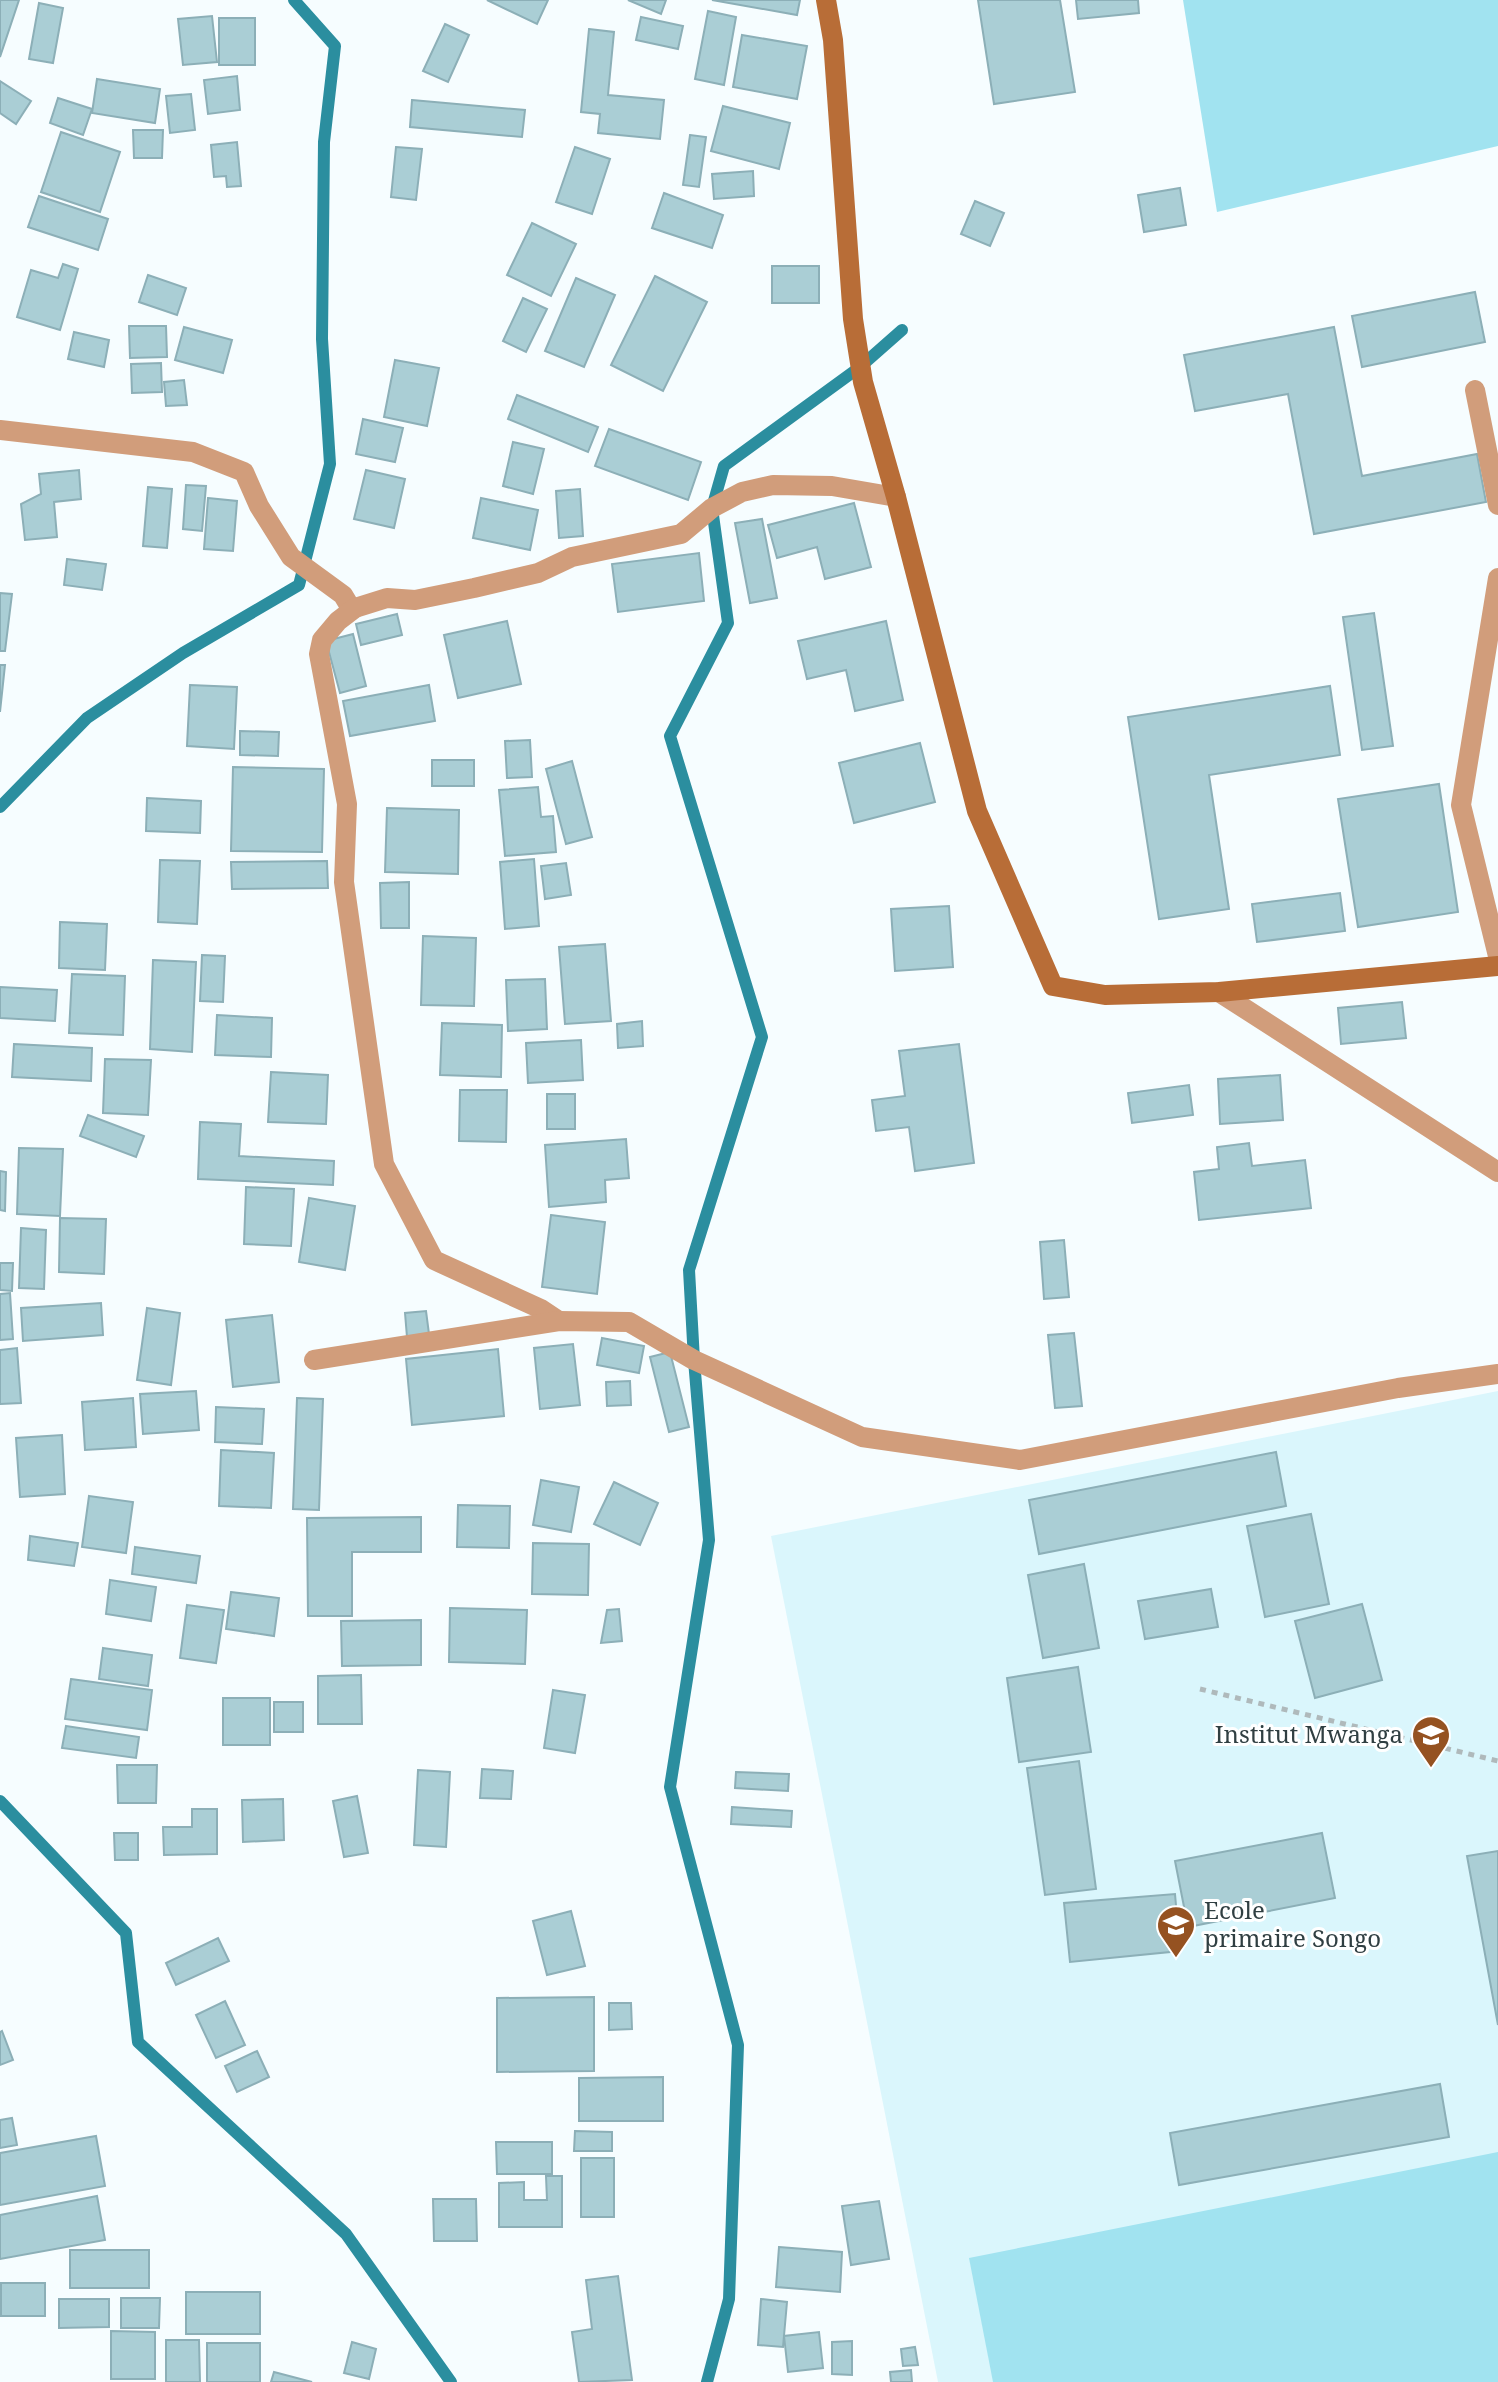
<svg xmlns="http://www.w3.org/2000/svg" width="1498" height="2382" font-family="'Noto Serif',serif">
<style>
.built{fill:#daf6fc}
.green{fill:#a1e3f0}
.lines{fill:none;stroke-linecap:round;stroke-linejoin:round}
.stream{stroke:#2b8e9f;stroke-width:12}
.building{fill:#aaced5;stroke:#8cafb7;stroke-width:2}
.path{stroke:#afb9bb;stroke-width:5;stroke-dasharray:6 6;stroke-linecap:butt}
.street{stroke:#d19d7b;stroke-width:20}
.secondary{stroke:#b86d37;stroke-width:20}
.labels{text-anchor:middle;stroke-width:6;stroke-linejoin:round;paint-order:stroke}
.poi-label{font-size:24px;fill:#303f42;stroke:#fff;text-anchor:end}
</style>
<rect width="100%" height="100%" fill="#f6fdff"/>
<path class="built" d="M 1498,1391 L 1498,2382 L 938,2382 L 771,1536 Z"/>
<g class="green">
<path d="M 1183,0 L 1498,0 L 1498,146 L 1217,212 Z"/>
<path d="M 1498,2152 L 1498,2382 L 993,2382 L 969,2258 Z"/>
</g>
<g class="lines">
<g class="stream">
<path d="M 0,807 L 87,718 L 183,653 L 299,585 L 330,464 L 322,339 L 324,142 L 335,46 L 294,0"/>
<path d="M 0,1801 L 126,1933 L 138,2042 L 346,2234 L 451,2382"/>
<path d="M 707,2382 L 729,2299 L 738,2045 L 670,1787 L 709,1540 L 694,1360 L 689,1270 L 762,1037 L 670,736 L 728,623 L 712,508 L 724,466 L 860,367 L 902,330"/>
</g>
</g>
<g class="building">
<path d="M 0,0 L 19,0 L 0,57 Z"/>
<path d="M 487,0 L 548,0 L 537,24 Z"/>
<path d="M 628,0 L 666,0 L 661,14 Z"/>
<path d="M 712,0 L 800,0 L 797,15 Z"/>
<path d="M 978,0 L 1060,0 L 1075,92 L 994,104 Z"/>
<path d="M 1076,0 L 1138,0 L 1139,13 L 1078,19 Z"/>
<path d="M 39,3 L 63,8 L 53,63 L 29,59 Z"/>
<path d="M 708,11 L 736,17 L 724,85 L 695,79 Z"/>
<path d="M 212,16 L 217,62 L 183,65 L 178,19 Z"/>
<path d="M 641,17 L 683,26 L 678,49 L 636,40 Z"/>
<rect x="219" y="18" width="36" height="47"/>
<path d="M 445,24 L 469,35 L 448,82 L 423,71 Z"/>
<path d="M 589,29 L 614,32 L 608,95 L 664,100 L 660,139 L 598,133 L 600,114 L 581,112 Z"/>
<path d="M 742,35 L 807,46 L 797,99 L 733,87 Z"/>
<path d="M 237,76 L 240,110 L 208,114 L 204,80 Z"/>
<path d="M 97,79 L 160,89 L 155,123 L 92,113 Z"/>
<path d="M 0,81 L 31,101 L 16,124 L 0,113 Z"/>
<path d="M 191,94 L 195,130 L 170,133 L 166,96 Z"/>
<path d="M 58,98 L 92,109 L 83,135 L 50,123 Z"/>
<path d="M 412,100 L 525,110 L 522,137 L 410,127 Z"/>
<path d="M 723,106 L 790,123 L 779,169 L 711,151 Z"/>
<path d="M 133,130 L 163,130 L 162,158 L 134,158 Z"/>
<path d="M 61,132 L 120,152 L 100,212 L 41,192 Z"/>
<path d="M 690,135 L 706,137 L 699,187 L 683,185 Z"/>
<path d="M 237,142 L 241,186 L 227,187 L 226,176 L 214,177 L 211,145 Z"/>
<path d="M 396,147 L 422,149 L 416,200 L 391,197 Z"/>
<path d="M 575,147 L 610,159 L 592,214 L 556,202 Z"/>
<path d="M 753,171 L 754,196 L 714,199 L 712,174 Z"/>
<path d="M 1180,188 L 1186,225 L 1144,232 L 1138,195 Z"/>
<path d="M 664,193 L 723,215 L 712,248 L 652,228 Z"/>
<path d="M 39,196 L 108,219 L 98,250 L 28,227 Z"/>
<path d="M 975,201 L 1004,213 L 990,246 L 961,234 Z"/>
<path d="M 532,223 L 576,244 L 551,296 L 507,275 Z"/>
<path d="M 63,264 L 78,269 L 60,330 L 17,317 L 31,270 L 58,278 Z"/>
<rect x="772" y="266" width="47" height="37"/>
<path d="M 148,275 L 186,288 L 177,315 L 139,302 Z"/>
<path d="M 655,276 L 707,302 L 663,391 L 611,365 Z"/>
<path d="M 576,278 L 615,295 L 584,367 L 545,351 Z"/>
<path d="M 1475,292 L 1485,342 L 1362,367 L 1352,316 Z"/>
<path d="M 523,298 L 547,309 L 526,352 L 503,341 Z"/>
<path d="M 129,326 L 166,326 L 167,357 L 130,358 Z"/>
<path d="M 184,327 L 232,340 L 223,373 L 175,360 Z"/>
<path d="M 1334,327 L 1362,476 L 1477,454 L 1486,502 L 1314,534 L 1288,394 L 1195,411 L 1184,355 Z"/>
<path d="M 74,332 L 109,340 L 104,367 L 68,359 Z"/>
<path d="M 395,360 L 439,368 L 427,426 L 384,417 Z"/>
<path d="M 161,363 L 162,392 L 132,393 L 131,364 Z"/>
<path d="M 184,380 L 187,405 L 166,406 L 164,382 Z"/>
<path d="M 517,395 L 598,427 L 588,452 L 508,419 Z"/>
<path d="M 363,419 L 403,428 L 395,462 L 356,454 Z"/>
<path d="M 609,429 L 701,462 L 688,500 L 595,466 Z"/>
<path d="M 513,442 L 544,449 L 533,494 L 503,486 Z"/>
<path d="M 79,470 L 81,499 L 54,502 L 57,537 L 25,540 L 21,504 L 41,494 L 39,474 Z"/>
<path d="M 366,470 L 405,479 L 394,528 L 354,519 Z"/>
<path d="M 186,485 L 206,486 L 202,531 L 183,529 Z"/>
<path d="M 148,487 L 172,489 L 167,548 L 143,546 Z"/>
<path d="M 580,489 L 583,536 L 559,538 L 556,491 Z"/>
<path d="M 208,498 L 237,501 L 233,551 L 204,549 Z"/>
<path d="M 481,498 L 538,510 L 530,550 L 473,538 Z"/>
<path d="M 854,503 L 871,567 L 825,579 L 817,547 L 777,558 L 768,525 Z"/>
<path d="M 762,519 L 777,598 L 750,603 L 735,523 Z"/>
<path d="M 699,553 L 704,601 L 618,612 L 612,564 Z"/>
<path d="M 67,559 L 106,564 L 102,590 L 64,585 Z"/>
<path d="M 0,593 L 12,594 L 5,651 L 0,651 Z"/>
<path d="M 1374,613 L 1393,746 L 1362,750 L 1343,617 Z"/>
<path d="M 397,614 L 402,635 L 361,645 L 356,624 Z"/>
<path d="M 507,621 L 521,684 L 458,698 L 444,635 Z"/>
<path d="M 886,621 L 903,700 L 855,711 L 846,670 L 807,679 L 798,641 Z"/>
<path d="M 353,634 L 366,686 L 340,693 L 326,641 Z"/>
<path d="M 0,665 L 5,665 L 0,712 Z"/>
<path d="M 190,685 L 237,687 L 234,749 L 187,746 Z"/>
<path d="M 429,685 L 435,721 L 350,736 L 343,701 Z"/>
<path d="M 1330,686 L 1340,755 L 1209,775 L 1229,909 L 1159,919 L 1128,717 Z"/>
<path d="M 240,731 L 279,732 L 278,756 L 240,755 Z"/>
<path d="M 530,740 L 532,777 L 507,778 L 505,741 Z"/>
<path d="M 920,743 L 935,802 L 854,823 L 839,763 Z"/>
<rect x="432" y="760" width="42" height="26"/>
<path d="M 572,761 L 592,837 L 566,844 L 546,769 Z"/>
<path d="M 233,767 L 324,769 L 322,852 L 231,851 Z"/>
<path d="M 1439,784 L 1458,912 L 1358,927 L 1338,799 Z"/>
<path d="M 538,787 L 541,817 L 553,816 L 556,852 L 505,856 L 499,790 Z"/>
<path d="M 147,798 L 201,801 L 200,833 L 146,831 Z"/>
<path d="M 387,808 L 459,810 L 458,874 L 385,872 Z"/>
<path d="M 534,859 L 539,926 L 505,929 L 500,862 Z"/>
<path d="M 160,860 L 200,861 L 197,924 L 158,922 Z"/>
<path d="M 327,861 L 328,888 L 232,889 L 231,862 Z"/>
<path d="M 566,863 L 571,895 L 545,899 L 541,866 Z"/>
<path d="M 409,882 L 409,928 L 381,928 L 380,883 Z"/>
<path d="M 1340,893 L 1345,931 L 1257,942 L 1252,904 Z"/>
<path d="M 949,906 L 953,967 L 895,971 L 891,909 Z"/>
<path d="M 60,922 L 107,924 L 105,970 L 59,968 Z"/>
<path d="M 423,936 L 476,938 L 474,1006 L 421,1005 Z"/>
<path d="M 605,944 L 611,1021 L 565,1024 L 559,947 Z"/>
<path d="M 202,955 L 225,956 L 223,1002 L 200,1001 Z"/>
<path d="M 153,960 L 196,962 L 192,1052 L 150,1049 Z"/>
<path d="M 72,974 L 125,976 L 123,1035 L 69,1033 Z"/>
<path d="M 545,979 L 547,1029 L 508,1031 L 506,980 Z"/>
<path d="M 0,987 L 57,990 L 55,1021 L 0,1018 Z"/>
<path d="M 1402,1002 L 1406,1038 L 1341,1044 L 1338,1008 Z"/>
<path d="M 217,1015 L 272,1018 L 271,1057 L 215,1055 Z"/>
<path d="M 642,1021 L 643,1046 L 618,1048 L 617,1024 Z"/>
<path d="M 442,1023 L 502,1025 L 501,1077 L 440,1075 Z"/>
<path d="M 581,1040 L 583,1080 L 528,1083 L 526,1043 Z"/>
<path d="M 14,1044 L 92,1048 L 91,1081 L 12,1077 Z"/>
<path d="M 959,1044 L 974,1163 L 915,1171 L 909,1127 L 876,1131 L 872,1100 L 905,1096 L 899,1051 Z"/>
<path d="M 105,1059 L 151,1060 L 148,1115 L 103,1113 Z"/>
<path d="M 271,1072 L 328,1075 L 326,1124 L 268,1122 Z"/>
<path d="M 1280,1075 L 1283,1120 L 1220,1124 L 1218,1079 Z"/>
<path d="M 1189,1085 L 1193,1115 L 1132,1123 L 1128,1093 Z"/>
<path d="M 460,1090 L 507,1090 L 506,1142 L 459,1141 Z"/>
<rect x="547" y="1094" width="28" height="35"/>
<path d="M 88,1115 L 144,1136 L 136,1157 L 80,1136 Z"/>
<path d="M 200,1122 L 241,1124 L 239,1156 L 334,1161 L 333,1185 L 198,1179 Z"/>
<path d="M 626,1139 L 629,1178 L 605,1180 L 606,1202 L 549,1207 L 545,1145 Z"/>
<path d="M 1249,1143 L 1252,1166 L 1305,1160 L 1311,1208 L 1199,1220 L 1194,1172 L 1219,1169 L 1217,1147 Z"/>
<path d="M 19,1148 L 63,1149 L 60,1216 L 17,1214 Z"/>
<path d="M 0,1171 L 6,1172 L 5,1211 L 0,1210 Z"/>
<path d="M 246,1187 L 294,1189 L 291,1246 L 244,1244 Z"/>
<path d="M 309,1198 L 355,1206 L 345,1270 L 299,1262 Z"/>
<path d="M 551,1215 L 605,1222 L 597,1294 L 542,1287 Z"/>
<path d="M 60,1218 L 106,1219 L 104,1274 L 59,1272 Z"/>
<path d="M 21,1228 L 46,1230 L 44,1289 L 19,1288 Z"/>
<path d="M 1064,1240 L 1069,1297 L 1044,1299 L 1040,1242 Z"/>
<path d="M 0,1263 L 13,1263 L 12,1291 L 0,1290 Z"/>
<path d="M 10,1293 L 13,1339 L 0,1340 L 0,1294 Z"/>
<path d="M 101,1303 L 103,1335 L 23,1341 L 21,1308 Z"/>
<path d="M 147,1308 L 180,1313 L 171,1385 L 137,1380 Z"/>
<path d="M 426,1311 L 429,1334 L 407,1337 L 405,1313 Z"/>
<path d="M 272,1315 L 279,1382 L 233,1387 L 226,1320 Z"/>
<path d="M 1074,1333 L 1082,1406 L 1055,1408 L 1048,1335 Z"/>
<path d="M 602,1338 L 644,1346 L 639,1373 L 597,1365 Z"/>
<path d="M 573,1344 L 580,1405 L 540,1409 L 534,1348 Z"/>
<path d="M 17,1348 L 21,1403 L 0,1404 L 0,1350 Z"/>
<path d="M 498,1349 L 504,1416 L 412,1425 L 406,1359 Z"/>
<path d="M 670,1352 L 689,1427 L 669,1432 L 650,1357 Z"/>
<path d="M 630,1381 L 631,1405 L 607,1406 L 606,1382 Z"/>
<path d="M 196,1391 L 199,1430 L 143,1434 L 140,1394 Z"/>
<path d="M 133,1398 L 136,1447 L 85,1450 L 82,1402 Z"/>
<path d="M 297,1398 L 323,1399 L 319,1510 L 293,1509 Z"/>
<path d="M 216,1407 L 264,1409 L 262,1444 L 215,1442 Z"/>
<path d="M 62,1435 L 65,1494 L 20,1497 L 16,1438 Z"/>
<path d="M 221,1450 L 274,1453 L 271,1508 L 219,1506 Z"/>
<path d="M 1276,1452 L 1286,1506 L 1039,1554 L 1029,1500 Z"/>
<path d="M 541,1480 L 579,1487 L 571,1532 L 533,1525 Z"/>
<path d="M 614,1482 L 658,1503 L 640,1545 L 594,1524 Z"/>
<path d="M 89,1496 L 133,1502 L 126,1553 L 82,1547 Z"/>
<path d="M 458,1505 L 510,1506 L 509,1548 L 457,1547 Z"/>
<path d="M 1311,1514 L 1329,1604 L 1265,1617 L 1247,1526 Z"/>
<path d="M 421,1517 L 421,1552 L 352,1552 L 352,1616 L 308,1616 L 307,1518 Z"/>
<path d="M 30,1536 L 78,1543 L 74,1566 L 28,1560 Z"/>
<path d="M 533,1543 L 589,1544 L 588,1595 L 532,1594 Z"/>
<path d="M 135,1547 L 200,1556 L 196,1583 L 132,1574 Z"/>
<path d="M 1084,1564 L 1099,1648 L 1043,1658 L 1028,1575 Z"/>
<path d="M 110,1580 L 156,1587 L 151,1621 L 106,1614 Z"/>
<path d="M 1211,1589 L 1218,1627 L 1145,1639 L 1138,1601 Z"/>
<path d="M 231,1592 L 279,1598 L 274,1636 L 226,1629 Z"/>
<path d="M 1362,1604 L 1382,1680 L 1315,1698 L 1295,1621 Z"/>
<path d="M 187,1605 L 224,1610 L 216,1663 L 180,1658 Z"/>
<path d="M 450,1608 L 527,1610 L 525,1664 L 449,1662 Z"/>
<path d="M 619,1609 L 622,1641 L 601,1643 L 607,1610 Z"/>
<path d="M 421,1620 L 421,1665 L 342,1666 L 341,1621 Z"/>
<path d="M 103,1648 L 152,1655 L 148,1686 L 99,1679 Z"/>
<path d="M 1078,1667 L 1091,1752 L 1019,1762 L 1007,1678 Z"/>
<path d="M 361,1675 L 362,1724 L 318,1724 L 318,1676 Z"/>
<path d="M 71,1679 L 152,1690 L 147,1730 L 65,1719 Z"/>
<path d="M 553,1690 L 585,1695 L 575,1753 L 544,1748 Z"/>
<rect x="223" y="1698" width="47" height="47"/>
<rect x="274" y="1702" width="29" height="30"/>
<path d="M 66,1726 L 139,1737 L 136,1758 L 62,1748 Z"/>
<path d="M 1079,1761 L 1096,1889 L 1045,1895 L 1027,1768 Z"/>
<path d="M 117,1765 L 157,1765 L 156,1803 L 118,1803 Z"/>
<path d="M 482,1769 L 513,1771 L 511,1799 L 480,1798 Z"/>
<path d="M 418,1770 L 450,1772 L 446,1847 L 414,1845 Z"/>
<path d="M 736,1772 L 789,1774 L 788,1791 L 735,1788 Z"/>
<path d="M 357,1796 L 368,1853 L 344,1857 L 333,1801 Z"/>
<path d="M 283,1799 L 284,1840 L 243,1842 L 242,1800 Z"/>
<path d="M 732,1807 L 792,1811 L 791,1827 L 731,1824 Z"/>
<path d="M 192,1809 L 217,1809 L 217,1854 L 164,1855 L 163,1827 L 192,1827 Z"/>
<path d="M 114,1833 L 138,1833 L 138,1860 L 115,1860 Z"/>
<path d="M 1322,1833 L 1335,1898 L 1188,1927 L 1175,1861 Z"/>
<path d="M 1498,1851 L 1498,2025 L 1467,1856 Z"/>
<path d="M 1175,1894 L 1180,1951 L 1070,1962 L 1064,1903 Z"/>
<path d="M 571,1911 L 585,1966 L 547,1975 L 533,1921 Z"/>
<path d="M 218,1938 L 229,1961 L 176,1985 L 166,1963 Z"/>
<path d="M 594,1997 L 594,2071 L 497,2072 L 497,1998 Z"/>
<path d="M 225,2001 L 245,2045 L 216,2058 L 196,2015 Z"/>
<path d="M 609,2003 L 631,2003 L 632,2029 L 609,2030 Z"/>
<path d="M 2,2031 L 13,2060 L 0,2065 L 0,2032 Z"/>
<path d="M 257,2051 L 269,2077 L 237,2092 L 225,2066 Z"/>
<path d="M 663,2077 L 663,2121 L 579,2121 L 579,2078 Z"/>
<path d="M 1440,2084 L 1449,2137 L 1179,2185 L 1170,2133 Z"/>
<path d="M 12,2118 L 17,2145 L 0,2148 L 0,2120 Z"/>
<path d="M 575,2131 L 612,2132 L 612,2151 L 574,2151 Z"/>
<path d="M 96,2136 L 105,2186 L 0,2205 L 0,2153 Z"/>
<path d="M 496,2142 L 552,2142 L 552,2174 L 497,2174 Z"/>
<rect x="581" y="2158" width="33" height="59"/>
<path d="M 546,2176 L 562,2176 L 562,2227 L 499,2227 L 499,2183 L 524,2182 L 524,2200 L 547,2200 Z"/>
<path d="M 97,2196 L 105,2240 L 0,2259 L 0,2215 Z"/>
<path d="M 433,2199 L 476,2199 L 477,2241 L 434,2241 Z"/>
<path d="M 879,2201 L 889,2259 L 851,2265 L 842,2206 Z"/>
<path d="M 779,2247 L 842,2252 L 840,2292 L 776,2287 Z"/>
<rect x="70" y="2250" width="79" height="38"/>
<path d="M 618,2276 L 632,2380 L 579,2382 L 572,2332 L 592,2329 L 586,2280 Z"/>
<rect x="1" y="2283" width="44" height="33"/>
<rect x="186" y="2292" width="74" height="42"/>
<path d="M 121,2298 L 160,2298 L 159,2328 L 121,2328 Z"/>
<path d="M 59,2299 L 109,2299 L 109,2327 L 59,2328 Z"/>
<path d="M 761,2299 L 787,2302 L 783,2347 L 758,2345 Z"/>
<path d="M 111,2331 L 155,2332 L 155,2379 L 111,2379 Z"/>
<path d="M 819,2332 L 823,2368 L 788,2372 L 784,2336 Z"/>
<path d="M 166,2340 L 199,2340 L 200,2382 L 166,2382 Z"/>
<path d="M 852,2341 L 852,2375 L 832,2374 L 832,2342 Z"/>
<path d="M 352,2342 L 376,2349 L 369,2379 L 344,2373 Z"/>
<rect x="207" y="2343" width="53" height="39"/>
<path d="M 915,2347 L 918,2365 L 903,2366 L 901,2349 Z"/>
<path d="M 911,2370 L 912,2382 L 891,2382 L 890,2372 Z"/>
<path d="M 274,2372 L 312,2382 L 271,2382 Z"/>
</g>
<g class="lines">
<path class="path" d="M 1200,1689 L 1498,1761"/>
<g class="street">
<path d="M 1475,390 L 1498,505"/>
<path d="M 0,430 L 193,452 L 244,472 L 259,506 L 291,557 L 343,595 L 349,605 L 355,608"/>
<path d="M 1498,578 L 1461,805 L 1498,956"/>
<path d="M 1219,992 L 1498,1172"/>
<path d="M 559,1321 L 541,1309 L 434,1260 L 384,1164 L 344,882 L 347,804 L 319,654 L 322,640 L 338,621 L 355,608 L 387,598 L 415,600 L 474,588 L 538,573 L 572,557 L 681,534 L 712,508 L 742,492 L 773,485 L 832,486 L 896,497"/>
<path d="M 314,1360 L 559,1321 L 629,1322 L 694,1360 L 862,1437 L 1020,1460 L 1398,1388 L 1498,1374"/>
</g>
<path class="secondary" d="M 826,0 L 833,40 L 853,319 L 863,382 L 896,497 L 977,811 L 1053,986 L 1105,995 L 1219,992 L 1498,966"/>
</g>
<defs>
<g id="school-pin" transform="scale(2)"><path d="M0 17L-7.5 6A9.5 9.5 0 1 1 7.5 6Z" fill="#955221" stroke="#fff"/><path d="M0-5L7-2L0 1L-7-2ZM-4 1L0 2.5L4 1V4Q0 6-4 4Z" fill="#fff"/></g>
</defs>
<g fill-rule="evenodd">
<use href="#school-pin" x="1431" y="1735"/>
<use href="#school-pin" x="1176" y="1925"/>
</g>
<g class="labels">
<g class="poi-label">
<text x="1403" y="1743">Institut Mwanga</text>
<text x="1204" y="1919" text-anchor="start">Ecole<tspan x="1204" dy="28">primaire Songo</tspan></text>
</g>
</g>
</svg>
